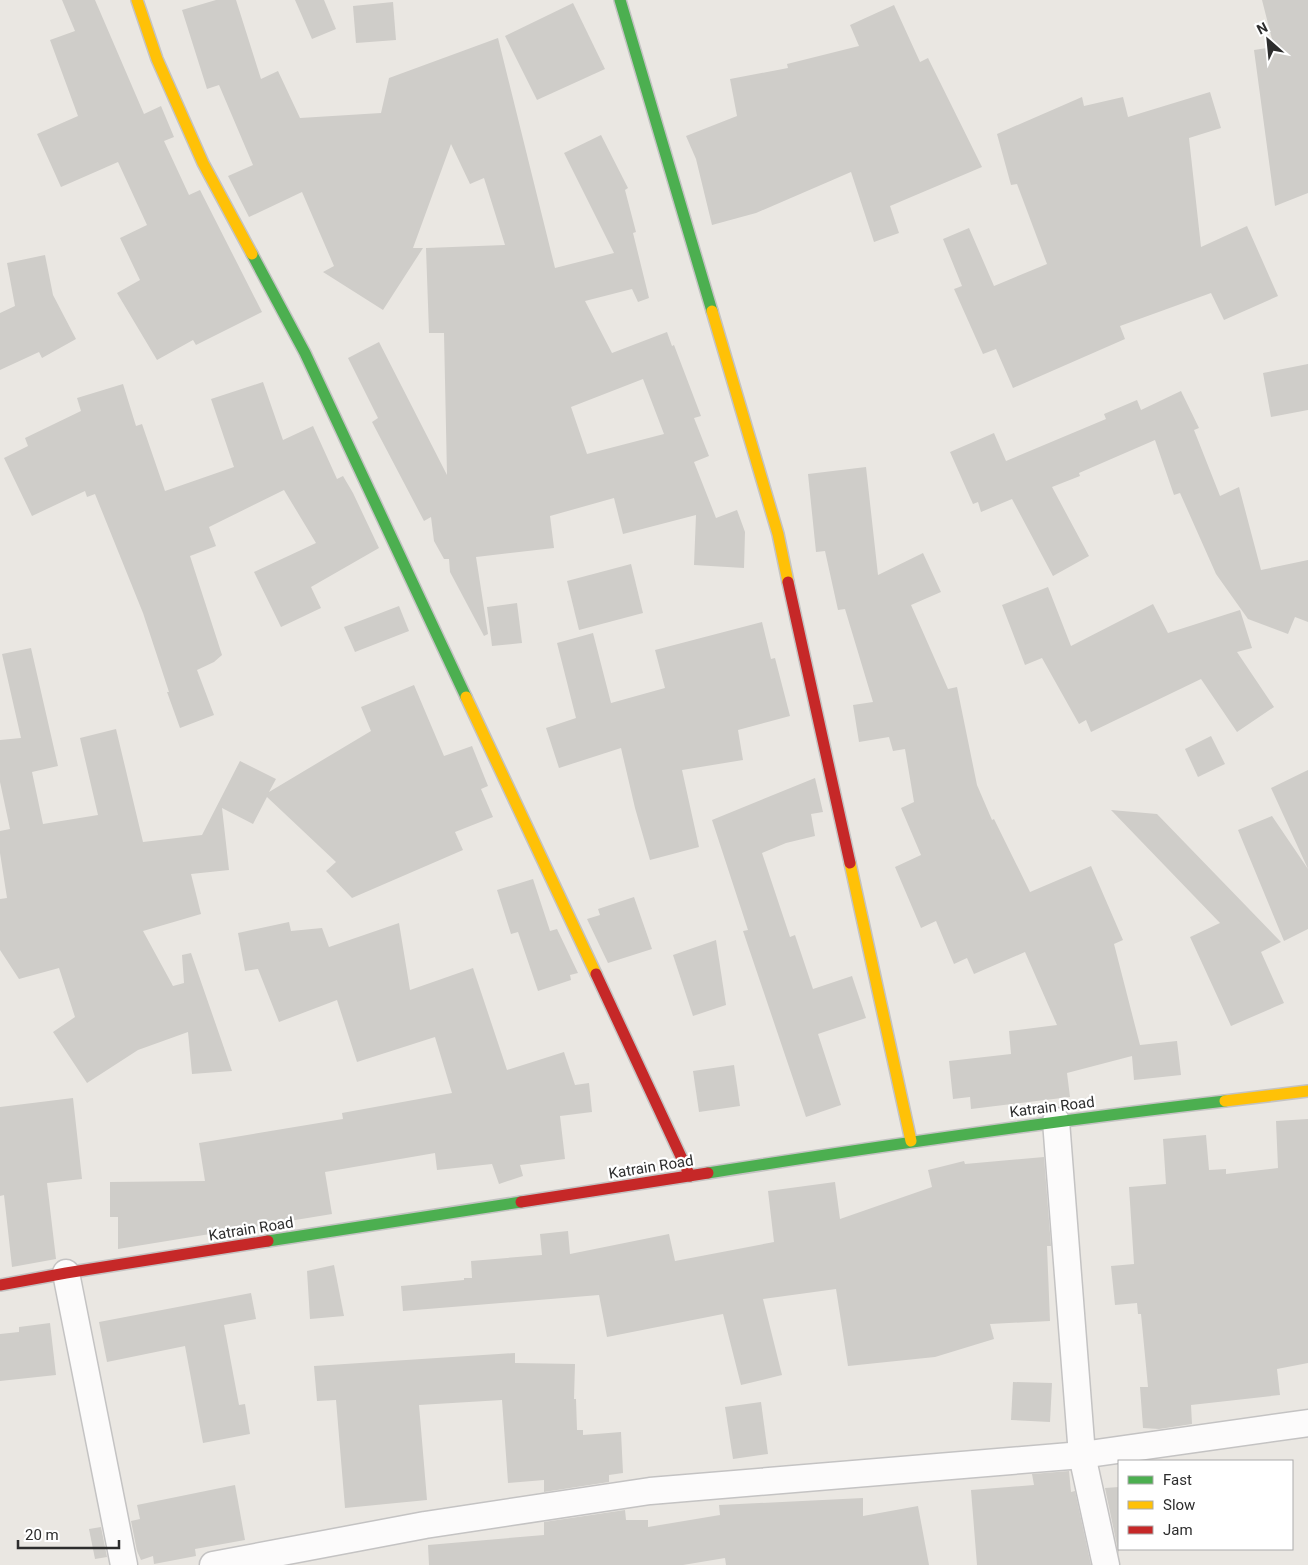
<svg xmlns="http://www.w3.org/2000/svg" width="1308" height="1565" font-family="Roboto,sans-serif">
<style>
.building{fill:#cfcdc9;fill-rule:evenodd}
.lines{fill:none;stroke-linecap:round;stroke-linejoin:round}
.street-casing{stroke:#c4c3c3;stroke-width:29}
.fast-casing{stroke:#c4c3c3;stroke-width:14}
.slow-casing{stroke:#c4c3c3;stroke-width:14}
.jam-casing{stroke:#c4c3c3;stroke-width:14}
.street{stroke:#fcfbfb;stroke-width:26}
.fast{stroke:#4caf50;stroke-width:11}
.slow{stroke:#ffc107;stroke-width:11}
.jam{stroke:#c62828;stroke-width:11}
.labels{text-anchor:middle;stroke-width:4.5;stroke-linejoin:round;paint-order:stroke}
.street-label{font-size:15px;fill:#2d2d2d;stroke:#fff}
</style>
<rect width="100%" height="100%" fill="#eae7e2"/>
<g class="building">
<path d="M 62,0 L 95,0 L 144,114 L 161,106 L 174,137 L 164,141 L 189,195 L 200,190 L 262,312 L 196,345 L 193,340 L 157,360 L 117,293 L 140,280 L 120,238 L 147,225 L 118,162 L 61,187 L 37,134 L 78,116 L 50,40 L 75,31 Z"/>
<path d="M 216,0 L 236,0 L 261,79 L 278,71 L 300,118 L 381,113 L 389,78 L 498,38 L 555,268 L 614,253 L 564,153 L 601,135 L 628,188 L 625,190 L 636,232 L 633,233 L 649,298 L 638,302 L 632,289 L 585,301 L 612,353 L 667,332 L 672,346 L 674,345 L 701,416 L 694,418 L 709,456 L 694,462 L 716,518 L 737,510 L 745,532 L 744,568 L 694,565 L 696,515 L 623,534 L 614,498 L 550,516 L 554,548 L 476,557 L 488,634 L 484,636 L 450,572 L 449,559 L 444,559 L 434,541 L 431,517 L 424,521 L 372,422 L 378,418 L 348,358 L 379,342 L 447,475 L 444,333 L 429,333 L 426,248 L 505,245 L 484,178 L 470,184 L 451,144 L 413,248 L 423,248 L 383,310 L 323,272 L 334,266 L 302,192 L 249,217 L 228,176 L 253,165 L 219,85 L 207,89 L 182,10 ZM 643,379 L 664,434 L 587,454 L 571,407 Z"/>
<path d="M 295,0 L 324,0 L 336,29 L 312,39 Z"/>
<path d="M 1262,0 L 1308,0 L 1308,193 L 1275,206 L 1254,50 L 1274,47 Z"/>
<path d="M 393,2 L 396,40 L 356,43 L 353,6 Z"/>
<path d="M 573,3 L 605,69 L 537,100 L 505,36 Z"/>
<path d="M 894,5 L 920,62 L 928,58 L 982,167 L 890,206 L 899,233 L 874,242 L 851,172 L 756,213 L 712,225 L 696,159 L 686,136 L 737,116 L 730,79 L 788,68 L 787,64 L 859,46 L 850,25 Z"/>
<path d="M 1210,92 L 1221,128 L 1189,138 L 1201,247 L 1247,226 L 1278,296 L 1224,320 L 1211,293 L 1120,326 L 1125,339 L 1013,388 L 996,349 L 983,354 L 954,289 L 962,286 L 943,239 L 969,228 L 994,286 L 1047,264 L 1017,184 L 1011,185 L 997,134 L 1082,97 L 1084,106 L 1123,97 L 1128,117 Z"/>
<path d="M 45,255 L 53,295 L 76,339 L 42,358 L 39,352 L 0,370 L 0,313 L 15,306 L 7,263 Z"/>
<path d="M 1308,364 L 1308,410 L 1271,417 L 1263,373 Z"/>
<path d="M 263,382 L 283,440 L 313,426 L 337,479 L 343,476 L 353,493 L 379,548 L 311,587 L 321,608 L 281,627 L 254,572 L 316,543 L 284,490 L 209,527 L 216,546 L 190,556 L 222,655 L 214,662 L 197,670 L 214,715 L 180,728 L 167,692 L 169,692 L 143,613 L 95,494 L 87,497 L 85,491 L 32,516 L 4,458 L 28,446 L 25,438 L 81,411 L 77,398 L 123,384 L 136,426 L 142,424 L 165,491 L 234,467 L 211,399 Z"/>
<path d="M 1181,391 L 1199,428 L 1194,430 L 1220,496 L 1239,487 L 1261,570 L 1308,560 L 1308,622 L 1295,617 L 1288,634 L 1248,619 L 1216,574 L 1180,493 L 1174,495 L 1155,440 L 1079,473 L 1080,476 L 1052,487 L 1089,556 L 1053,576 L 1012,499 L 981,512 L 978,502 L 973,504 L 950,452 L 994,433 L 1006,461 L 1106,419 L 1104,414 L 1137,400 L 1141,410 Z"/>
<path d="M 866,467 L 878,575 L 923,553 L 941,592 L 911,605 L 948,689 L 957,687 L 977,785 L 992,820 L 994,819 L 1030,892 L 1091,866 L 1123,940 L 1114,944 L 1140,1045 L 1177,1041 L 1181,1075 L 1134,1080 L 1132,1056 L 1067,1073 L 1070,1097 L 971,1109 L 970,1097 L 953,1099 L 949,1061 L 1011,1054 L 1009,1031 L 1057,1025 L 1025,952 L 974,974 L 967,958 L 954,964 L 936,921 L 921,928 L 895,867 L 921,855 L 901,808 L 914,802 L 905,749 L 893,751 L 889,737 L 859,742 L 853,705 L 873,702 L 845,609 L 838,610 L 825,551 L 816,552 L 808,474 Z"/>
<path d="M 631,564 L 643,613 L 579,630 L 567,581 Z"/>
<path d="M 1048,587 L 1071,646 L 1153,604 L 1168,633 L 1240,610 L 1252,648 L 1237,652 L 1274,707 L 1237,732 L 1201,679 L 1091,732 L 1086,720 L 1079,724 L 1042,658 L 1025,665 L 1002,605 Z"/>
<path d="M 517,603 L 522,643 L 492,646 L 487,607 Z"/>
<path d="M 399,606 L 409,631 L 355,652 L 344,627 Z"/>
<path d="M 762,622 L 771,659 L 775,658 L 790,716 L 738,730 L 743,760 L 682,770 L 699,847 L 650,860 L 635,808 L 621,748 L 559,768 L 546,728 L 576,718 L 557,643 L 593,633 L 611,703 L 665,688 L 655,650 Z"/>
<path d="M 31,648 L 58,766 L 32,772 L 43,824 L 98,815 L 80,738 L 116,729 L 143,842 L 202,835 L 240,761 L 276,779 L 269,792 L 371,731 L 361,707 L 414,685 L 444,756 L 472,746 L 488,786 L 481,789 L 493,817 L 455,832 L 463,850 L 352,898 L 326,871 L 336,862 L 267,797 L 253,824 L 222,808 L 229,870 L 191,874 L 201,914 L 143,931 L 173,986 L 184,983 L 182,955 L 191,953 L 232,1071 L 192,1074 L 188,1032 L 138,1050 L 87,1083 L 53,1032 L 75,1017 L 59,968 L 19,979 L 0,950 L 0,899 L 7,898 L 0,853 L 0,831 L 10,829 L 0,782 L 0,740 L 21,738 L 2,654 Z"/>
<path d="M 1211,736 L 1225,764 L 1198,777 L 1185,749 Z"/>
<path d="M 1308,770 L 1308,929 L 1284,941 L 1238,830 L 1272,816 L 1308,869 L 1271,788 Z"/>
<path d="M 815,778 L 823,812 L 811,814 L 815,836 L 786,843 L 762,853 L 790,937 L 795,935 L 813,989 L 852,976 L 866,1018 L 818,1034 L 841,1105 L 806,1117 L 743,931 L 748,930 L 712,820 Z"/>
<path d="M 1111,810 L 1157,814 L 1281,942 L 1261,952 L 1284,1003 L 1231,1026 L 1190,937 L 1220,923 Z"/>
<path d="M 533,879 L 550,931 L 557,929 L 578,973 L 570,975 L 571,980 L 538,991 L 518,932 L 511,934 L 497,890 Z"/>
<path d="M 634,897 L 652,949 L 608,963 L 587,919 L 600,915 L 598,909 Z"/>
<path d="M 289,922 L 291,931 L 322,928 L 329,947 L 399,923 L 410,990 L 473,968 L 507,1070 L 564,1052 L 575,1085 L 589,1083 L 592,1112 L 560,1116 L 565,1159 L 520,1165 L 523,1176 L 499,1184 L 492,1164 L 437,1170 L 435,1153 L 325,1172 L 332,1214 L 118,1249 L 118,1217 L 110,1217 L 110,1182 L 205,1181 L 199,1143 L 343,1119 L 342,1113 L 452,1093 L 435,1037 L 357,1062 L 337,1000 L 279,1022 L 258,969 L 245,971 L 238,933 Z"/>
<path d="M 716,940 L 726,1005 L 693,1016 L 673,955 Z"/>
<path d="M 734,1065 L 740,1106 L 699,1112 L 693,1071 Z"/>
<path d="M 73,1098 L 82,1179 L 47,1183 L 56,1259 L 12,1267 L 4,1195 L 0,1196 L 0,1107 Z"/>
<path d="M 1308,1119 L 1308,1363 L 1277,1369 L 1280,1395 L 1191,1405 L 1192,1424 L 1159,1429 L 1143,1428 L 1140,1387 L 1148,1387 L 1141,1314 L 1138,1314 L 1137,1303 L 1115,1305 L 1111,1266 L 1134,1264 L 1129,1187 L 1166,1184 L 1163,1139 L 1206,1135 L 1209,1170 L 1226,1169 L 1226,1174 L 1278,1168 L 1276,1121 Z"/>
<path d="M 1044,1157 L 1051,1246 L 1047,1246 L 1050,1321 L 990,1324 L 994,1339 L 935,1357 L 848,1366 L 836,1289 L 763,1299 L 782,1375 L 741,1385 L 723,1314 L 607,1337 L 599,1295 L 403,1311 L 401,1286 L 464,1280 L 464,1278 L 472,1278 L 471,1261 L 542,1255 L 540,1234 L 568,1231 L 570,1254 L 669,1234 L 675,1261 L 774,1242 L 768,1191 L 835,1182 L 840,1219 L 932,1187 L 928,1170 L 964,1161 L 965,1164 Z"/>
<path d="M 334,1265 L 344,1316 L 310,1319 L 307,1271 Z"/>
<path d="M 251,1293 L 256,1319 L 224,1325 L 239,1405 L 245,1404 L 250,1434 L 203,1443 L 185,1346 L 107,1362 L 99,1322 Z"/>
<path d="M 50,1323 L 56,1375 L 0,1381 L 0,1334 L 19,1332 L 19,1327 Z"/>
<path d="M 515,1353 L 515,1363 L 575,1364 L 574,1399 L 576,1399 L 577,1430 L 583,1430 L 583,1435 L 621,1432 L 623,1473 L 609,1475 L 609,1482 L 544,1492 L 544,1480 L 508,1483 L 502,1400 L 419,1405 L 427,1500 L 345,1508 L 336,1400 L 317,1401 L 314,1366 Z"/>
<path d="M 1013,1382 L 1052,1383 L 1050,1422 L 1011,1420 Z"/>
<path d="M 761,1402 L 768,1454 L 733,1459 L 725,1407 Z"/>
<path d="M 1069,1471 L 1071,1492 L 1075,1491 L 1091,1565 L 977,1565 L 971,1490 L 1034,1485 L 1032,1474 Z"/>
<path d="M 235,1485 L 245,1540 L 195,1549 L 196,1556 L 154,1564 L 153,1556 L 141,1560 L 137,1551 L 131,1521 L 140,1519 L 137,1505 Z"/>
<path d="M 1119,1487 L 1119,1555 L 1105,1488 Z"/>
<path d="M 863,1498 L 863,1516 L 918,1506 L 929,1565 L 726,1565 L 725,1558 L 683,1565 L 429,1565 L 428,1545 L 544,1535 L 544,1522 L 625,1510 L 626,1520 L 648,1520 L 648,1527 L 720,1515 L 719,1505 Z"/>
<path d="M 101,1527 L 107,1557 L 95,1559 L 89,1529 Z"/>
</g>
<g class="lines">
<g class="street-casing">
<g id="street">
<path d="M 1056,1121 L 1082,1455 L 1106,1565"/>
<path d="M 66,1273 L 124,1565"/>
<path d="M 213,1565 L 425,1525 L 650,1491 L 1082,1455 L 1308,1423"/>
</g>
</g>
<g class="fast-casing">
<g id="fast">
<path d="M 620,0 L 712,311"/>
<path d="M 252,254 L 305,353 L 466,697"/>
<path d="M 708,1173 C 880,1146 1052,1121 1225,1101"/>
<path d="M 268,1241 L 521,1202"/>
</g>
</g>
<g class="slow-casing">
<g id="slow">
<path d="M 137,0 L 157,59 L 203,163 L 252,254"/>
<path d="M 712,311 L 778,534 L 788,582"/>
<path d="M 466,697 L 596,974"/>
<path d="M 850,863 L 911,1141"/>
<path d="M 1225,1101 L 1308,1091"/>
</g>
</g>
<g class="jam-casing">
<g id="jam">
<path d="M 788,582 L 850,863"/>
<path d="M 596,974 L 690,1176"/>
<path d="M 521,1202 L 708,1173"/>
<path d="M 0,1285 L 66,1273 L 268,1241"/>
</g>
</g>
<use href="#street" class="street"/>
<use href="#fast" class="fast"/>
<use href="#slow" class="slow"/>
<use href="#jam" class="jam"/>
</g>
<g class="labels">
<g class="street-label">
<text transform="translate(1052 1107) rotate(-7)" y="5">Katrain Road</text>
<text transform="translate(651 1167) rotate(-9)" y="5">Katrain Road</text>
<text transform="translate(251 1229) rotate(-9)" y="5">Katrain Road</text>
</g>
</g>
<rect x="1118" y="1460" width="175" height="90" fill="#ffffff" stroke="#ababab"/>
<rect x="1128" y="1476" width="25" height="8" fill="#4caf50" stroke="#ababab"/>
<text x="1163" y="1485" font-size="15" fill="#2d2d2d">Fast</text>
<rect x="1128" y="1501" width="25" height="8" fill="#ffc107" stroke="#ababab"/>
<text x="1163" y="1510" font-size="15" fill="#2d2d2d">Slow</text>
<rect x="1128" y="1526" width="25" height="8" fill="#c62828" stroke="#ababab"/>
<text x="1163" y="1535" font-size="15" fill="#2d2d2d">Jam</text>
<g transform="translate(1268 40) rotate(333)" stroke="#ffffff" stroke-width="4" paint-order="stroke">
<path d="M0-4L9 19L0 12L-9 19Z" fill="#2d2d2d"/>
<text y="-8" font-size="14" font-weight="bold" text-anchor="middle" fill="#2d2d2d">N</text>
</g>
<path d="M18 1540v8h101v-8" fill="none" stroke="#2d2d2d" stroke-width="2.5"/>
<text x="25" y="1540" font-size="15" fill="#2d2d2d" stroke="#ffffff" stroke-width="4" paint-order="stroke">20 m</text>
</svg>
